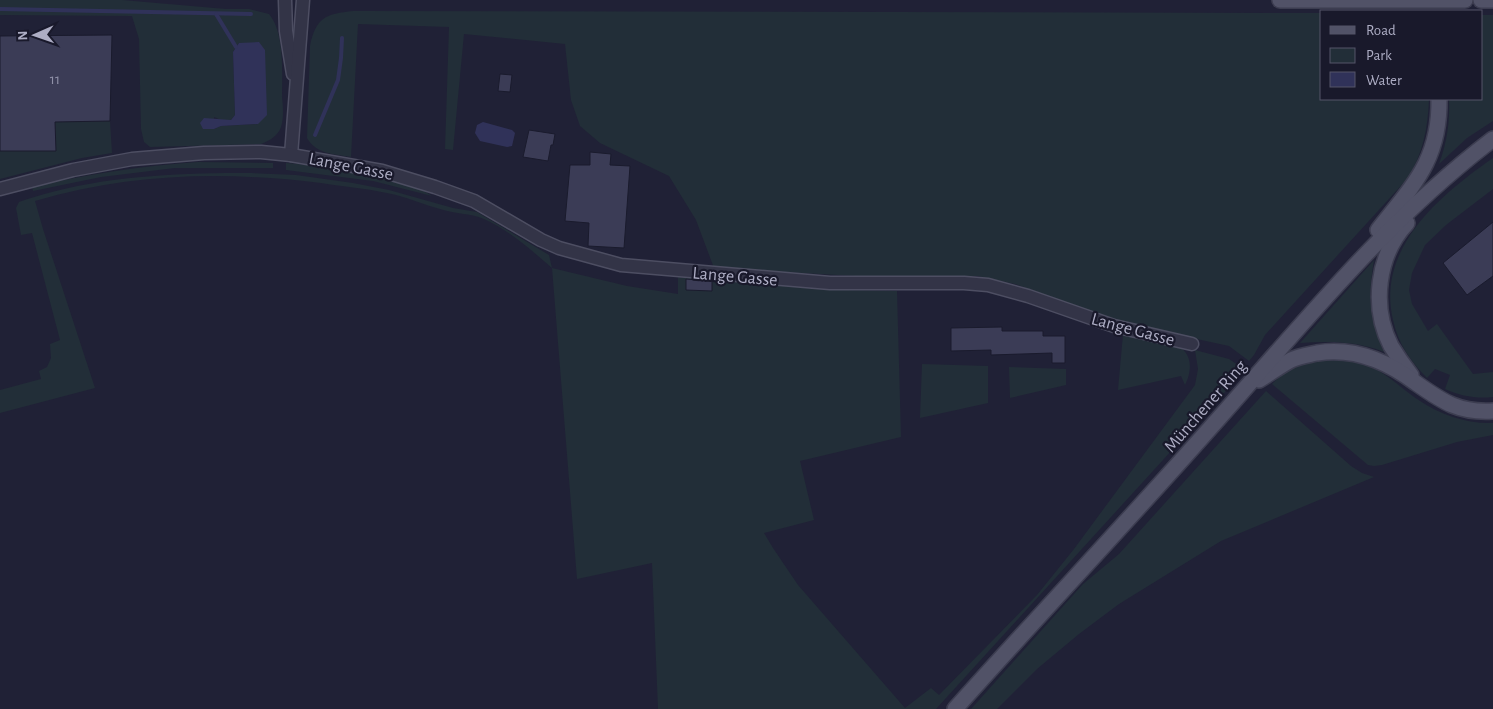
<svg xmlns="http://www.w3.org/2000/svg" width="1493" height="709" font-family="'Alegreya Sans',sans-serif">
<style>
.green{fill:#222e38;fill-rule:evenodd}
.water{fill:#303259}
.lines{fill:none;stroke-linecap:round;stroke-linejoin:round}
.stream{stroke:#303259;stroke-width:4}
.building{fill:#3b3c56;stroke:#1a1b2d}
.minor-casing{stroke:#4d4e62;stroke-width:15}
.major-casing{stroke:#3c3d50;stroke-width:18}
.minor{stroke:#333447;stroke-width:12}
.major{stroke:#515267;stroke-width:15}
.labels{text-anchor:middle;stroke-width:4.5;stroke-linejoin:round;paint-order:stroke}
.number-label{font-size:15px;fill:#9091a8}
.street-label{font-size:18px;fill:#adadc4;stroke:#19192b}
</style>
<rect width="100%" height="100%" fill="#202136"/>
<g class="green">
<path d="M 0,0 L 122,0 L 226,9 L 249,9 L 269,14 C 285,33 282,73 282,97 C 283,106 284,118 281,127 C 278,136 269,141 261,144 L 150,147 L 144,142 L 141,129 L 139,39 L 132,16 L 0,15 ZM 239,43 L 258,124 L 221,126 L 214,129 L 214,117 L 221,120 L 231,120 L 235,115 L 233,52 Z"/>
<path d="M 353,11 L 1322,13 L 1322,99 L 1429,99 C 1428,128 1423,153 1408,178 L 1265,335 L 1254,355 L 1249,361 L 1229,346 L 1118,322 L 1015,284 L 977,276 L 855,276 L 714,268 L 696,220 L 669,176 L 600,143 L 580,126 L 571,100 L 565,44 L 464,34 L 453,150 L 445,149 L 449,27 L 358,24 L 351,157 C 334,154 316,154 307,138 L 310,46 C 316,17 326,14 353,11 Z"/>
<path d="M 1482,15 L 1493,15 L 1493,121 L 1467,138 L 1439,164 C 1447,143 1450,121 1449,99 L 1482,99 Z"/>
<path d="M 110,121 L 112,153 L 82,158 L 0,179 L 0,151 L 55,150 L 55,122 Z"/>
<path d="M 1493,158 L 1493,189 L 1446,225 L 1425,245 L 1412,273 L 1409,290 L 1412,304 L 1428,331 L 1437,324 L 1473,374 L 1493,372 L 1493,397 C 1476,399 1461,396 1445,389 L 1450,375 L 1435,369 L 1427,378 C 1410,361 1398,343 1393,320 C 1376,248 1440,195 1493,158 Z"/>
<path d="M 198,162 L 273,163 L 273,168 L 175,168 L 101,177 L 33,191 L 32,187 C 87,174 141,166 198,162 Z"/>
<path d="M 286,163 C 325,166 401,174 432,196 L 373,181 L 286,170 Z"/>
<path d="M 251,173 L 296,175 L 353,183 L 389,190 L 453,208 L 477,212 L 549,255 L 552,268 L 627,286 L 678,294 L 678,277 L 849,290 L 897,291 L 901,437 L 800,461 L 814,520 L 764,533 L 773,548 L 798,585 L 905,708 L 931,688 L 939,695 L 1037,595 L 1074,549 L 1195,385 L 1198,369 L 1195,350 L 1229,359 L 1245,370 L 936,709 L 658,709 L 652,563 L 577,579 L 552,268 C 531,250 509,230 484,219 C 470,213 454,214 440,209 C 425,205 411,199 396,195 C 372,189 346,187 321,183 C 222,171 132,173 35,201 L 43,229 L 95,388 L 0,413 L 0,390 L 41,379 L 39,371 L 47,367 L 51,358 L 50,344 L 60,340 L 32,233 L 21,235 L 16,208 L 19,202 C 29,198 41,195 52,192 C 117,175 184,173 251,173 Z"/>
<path d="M 1374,260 C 1368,297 1369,317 1384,352 C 1357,341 1329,341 1300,343 Z"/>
<path d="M 1123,334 L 1178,346 C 1193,354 1192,372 1185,385 L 1181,376 L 1118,390 Z"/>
<path d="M 1328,359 C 1346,359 1363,362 1379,371 C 1394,380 1406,392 1420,401 C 1441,415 1467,424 1493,423 L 1493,435 L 1457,442 L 1382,465 L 1374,466 L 1368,465 L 1272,384 C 1290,365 1303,363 1328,359 Z"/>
<path d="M 922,364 L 988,366 L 988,403 L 920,418 Z"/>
<path d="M 1009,367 L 1066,369 L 1066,385 L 1010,398 Z"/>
<path d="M 1266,391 L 1351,466 L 1362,473 L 1374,477 L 1221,541 L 1119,604 L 1079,634 L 1037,669 L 997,709 L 971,709 L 1083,584 L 1119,554 Z"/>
</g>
<g class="water">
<path d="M 259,42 L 265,50 L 267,115 L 258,124 L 221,126 L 214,129 L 203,129 L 200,123 L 204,118 L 231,120 L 235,115 L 233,52 L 239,43 Z"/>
<path d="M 483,122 L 512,130 L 515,133 L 512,146 L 507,147 L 480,141 L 475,133 L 477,125 Z"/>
</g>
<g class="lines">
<g class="stream">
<path d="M 0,9 L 251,14"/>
<path d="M 216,14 L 236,47"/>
<path d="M 315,135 L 338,80 L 341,58 L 342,38"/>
</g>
</g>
<g class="building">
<path d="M 112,35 L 110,121 L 55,122 L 56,151 L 0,151 L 0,36 Z"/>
<path d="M 500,74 L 512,75 L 510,92 L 498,91 Z"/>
<path d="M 529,130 L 555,134 L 553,145 L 551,145 L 548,161 L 523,157 Z"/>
<path d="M 590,152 L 611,154 L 610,165 L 630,166 L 624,248 L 588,246 L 589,223 L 565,221 L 570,165 L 590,165 Z"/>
<path d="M 1493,222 L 1493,276 L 1467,295 L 1443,263 Z"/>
<path d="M 686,279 L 712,281 L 712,291 L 686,290 Z"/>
<path d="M 1002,327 L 1002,331 L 1043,331 L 1043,336 L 1065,336 L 1065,363 L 1052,363 L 1052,353 L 991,355 L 991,350 L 951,351 L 951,328 Z"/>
</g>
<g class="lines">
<g class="minor-casing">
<g id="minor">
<path d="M 285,0 L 286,31 L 293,74"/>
<path d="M 291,155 L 303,0"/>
<path d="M 0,189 L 73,170 L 132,159 L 204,153 L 261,152 L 291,155 L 382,171 L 435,187 L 474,201 L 541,240 L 559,248 L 621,265 L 830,283 L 964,283 L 988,285 L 1028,296 L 1114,326 L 1192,344"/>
</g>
</g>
<g class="major-casing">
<g id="major">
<path d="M 1280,0 L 1465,0"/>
<path d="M 1481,0 L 1493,0"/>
<path d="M 1407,223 C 1377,255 1371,307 1391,346 C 1397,356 1404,366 1411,375"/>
<path d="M 1378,230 C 1413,185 1440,160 1439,99"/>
<path d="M 1259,380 C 1269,374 1280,366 1291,360 C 1299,356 1308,355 1317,353 C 1354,347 1387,361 1416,383 C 1443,402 1459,413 1493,411"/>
<path d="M 955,709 C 1040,614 1128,521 1212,426 C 1302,325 1385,221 1493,139"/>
</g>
</g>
<use href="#minor" class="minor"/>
<use href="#major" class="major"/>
</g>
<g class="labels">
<g class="number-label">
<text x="55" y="84">11</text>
</g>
<g class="street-label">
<text transform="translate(351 166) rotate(11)" y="6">Lange Gasse</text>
<text transform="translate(735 276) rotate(5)" y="6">Lange Gasse</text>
<text transform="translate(1133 329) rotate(15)" y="6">Lange Gasse</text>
<text transform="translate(1205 406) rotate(-49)" y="6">Münchener Ring</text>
</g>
</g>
<rect x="1320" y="10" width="162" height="90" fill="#19192b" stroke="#545468"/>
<rect x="1330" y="26" width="25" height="8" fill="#515267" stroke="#545468"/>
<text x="1366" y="35" font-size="15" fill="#adadc4">Road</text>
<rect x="1330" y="48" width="25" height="15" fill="#222e38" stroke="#545468"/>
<text x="1366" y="60" font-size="15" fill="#adadc4">Park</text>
<rect x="1330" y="72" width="25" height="15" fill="#303259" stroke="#545468"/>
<text x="1366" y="85" font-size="15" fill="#adadc4">Water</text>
<g transform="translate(35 35) rotate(268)" stroke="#19192b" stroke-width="4" paint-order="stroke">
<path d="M0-4L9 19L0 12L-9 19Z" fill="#adadc4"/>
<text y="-8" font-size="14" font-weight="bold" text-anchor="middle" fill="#adadc4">N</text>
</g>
</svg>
